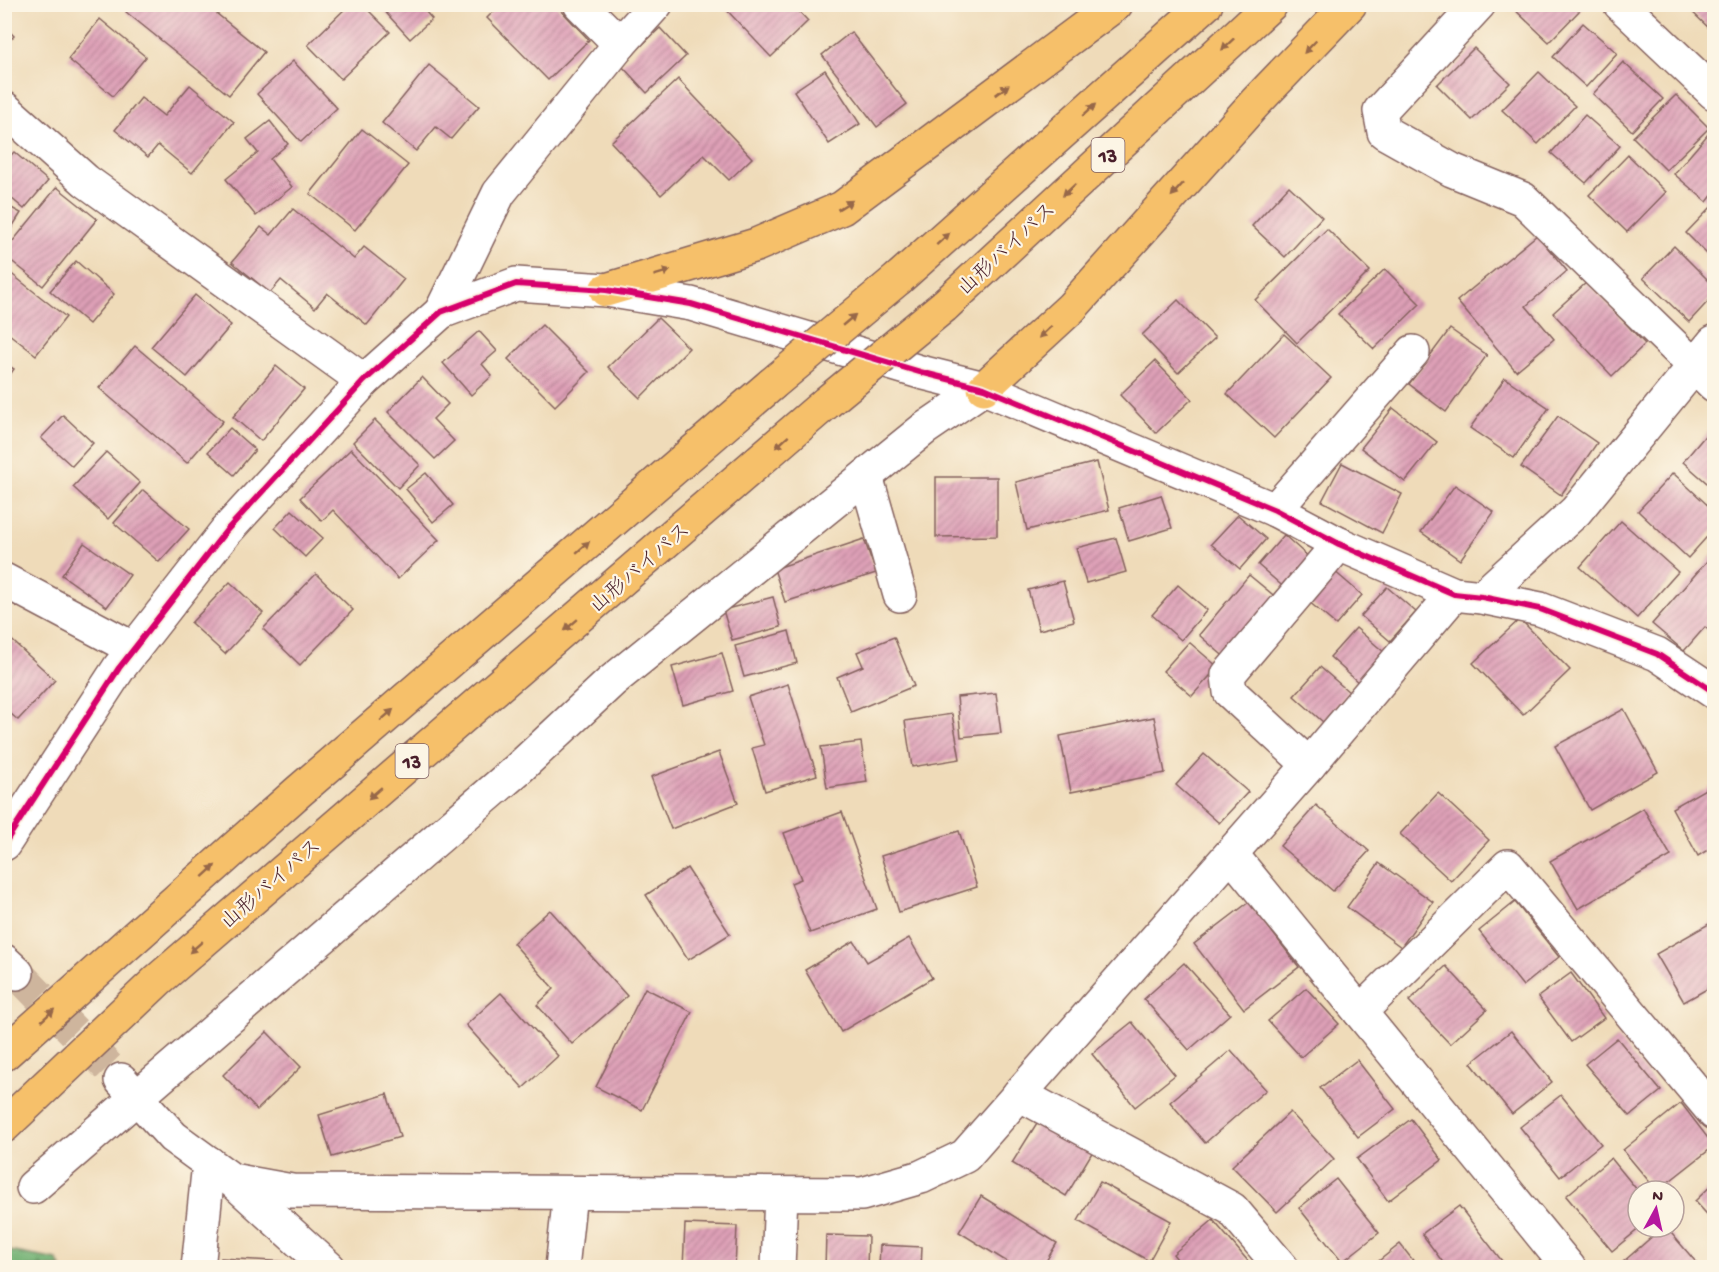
<svg xmlns="http://www.w3.org/2000/svg" width="1719" height="1272" font-family="'Gochi Hand','Klee One',sans-serif">
<style>
.forest{fill:url(#forest-firs);stroke:#5e6850;stroke-width:1.5}
.building{fill:url(#building-hatch)}
.lines{fill:none;stroke-linecap:round;stroke-linejoin:round}
.minor-tunnel{stroke:#ceb59d;stroke-width:33;stroke-dasharray:33 16;stroke-linecap:butt}
.minor-casing{stroke:#84615d;stroke-width:36}
.highway-casing{stroke:#84615d;stroke-width:36}
.minor{stroke:#fff;stroke-width:33}
.highway{stroke:#f6c06b;stroke-width:33}
.highway-bridge-casing{stroke:#84615d;stroke-width:36;stroke-linecap:butt}
.highway-bridge{stroke:#f6c06b;stroke-width:33}
.cycleway-casing{stroke:#fcf5e5;stroke-width:10}
.cycleway{stroke:#d6006c;stroke-width:6}
.oneway{fill:#976748}
.labels{text-anchor:middle;stroke-width:4.5;stroke-linejoin:round;paint-order:stroke}
.shield{fill:#fcf5e5;stroke:#7f5f63;stroke-width:1.5}
.shield-label{font-size:20px;font-weight:bold;fill:#4a1f2b}
.street-label{font-size:21px;fill:#4a1f2b;stroke:#fcf5e5}
</style>
<defs>
<pattern id="forest-firs" width="22" height="20" patternUnits="userSpaceOnUse" patternTransform="scale(1.5)"><rect width="22" height="20" fill="#73b274"/><path d="M5 1l3.5 6h-7zM16 11l3.5 6h-7z" fill="#60905f"/></pattern>
<pattern id="building-hatch" width="6" height="6" patternUnits="userSpaceOnUse" patternTransform="scale(1.5)"><rect width="6" height="6" fill="#dea0b7"/><path d="M-1 1l2-2M0 6l6-6M5 7l2-2" fill="none" stroke="#b68295"/></pattern>
</defs>
<rect width="100%" height="100%" fill="#fcf5e5"/>
<filter id="ink" filterUnits="userSpaceOnUse"><feTurbulence type="fractalNoise" baseFrequency=".0167" numOctaves="2"/><feDisplacementMap in="SourceGraphic" scale="12" xChannelSelector="R" yChannelSelector="G"/><feConvolveMatrix kernelMatrix="1 2 1 2 8 2 1 2 1" color-interpolation-filters="sRGB"/></filter>
<filter id="wash" filterUnits="userSpaceOnUse"><feTurbulence type="fractalNoise" baseFrequency=".008" numOctaves="4" result="noise"/><feDisplacementMap in="SourceGraphic" scale="24" xChannelSelector="R" yChannelSelector="G"/><feGaussianBlur stdDeviation="1.35" result="paint"/><feColorMatrix in="noise" values="0 0 0 0 0 0 0 0 0 0 0 0 0 0 0 0 0 1.4 0 .05"/><feComposite in="paint" operator="in"/></filter>
<g filter="url(#wash)">
<rect width="100%" height="100%" fill="#efdbb9"/>
<path class="forest" d="M 4,1250 L 57,1260 L 61,1267 L 5,1267 Z"/>
<g id="blocks">
<g class="building">
<path d="M 350,4 L 362,4 L 390,32 L 341,79 L 308,45 Z"/>
<path d="M 378,4 L 419,4 L 432,19 L 410,39 Z"/>
<path d="M 501,4 L 555,4 L 589,40 L 548,80 L 487,18 Z"/>
<path d="M 721,4 L 792,4 L 808,21 L 771,57 Z"/>
<path d="M 1517,4 L 1578,4 L 1582,8 L 1549,42 L 1513,8 Z"/>
<path d="M 1684,4 L 1714,4 L 1714,33 Z"/>
<path d="M 132,5 L 206,5 L 264,52 L 229,95 L 126,12 Z"/>
<path d="M 100,19 L 146,57 L 113,96 L 68,59 Z"/>
<path d="M 1583,23 L 1617,53 L 1586,87 L 1553,57 Z"/>
<path d="M 4,26 L 14,36 L 4,46 Z"/>
<path d="M 660,28 L 686,56 L 647,93 L 621,65 Z"/>
<path d="M 851,32 L 907,104 L 877,127 L 822,55 Z"/>
<path d="M 1474,48 L 1510,83 L 1472,120 L 1437,85 Z"/>
<path d="M 293,61 L 337,108 L 301,142 L 257,94 Z"/>
<path d="M 1623,62 L 1663,99 L 1632,131 L 1593,94 Z"/>
<path d="M 429,65 L 479,106 L 451,139 L 436,127 L 416,151 L 382,123 Z"/>
<path d="M 825,70 L 860,124 L 829,144 L 794,91 Z"/>
<path d="M 1539,72 L 1575,106 L 1538,144 L 1502,110 Z"/>
<path d="M 678,79 L 752,158 L 729,180 L 704,155 L 661,195 L 611,142 Z"/>
<path d="M 190,85 L 234,122 L 192,173 L 158,145 L 148,157 L 115,130 L 141,98 L 164,116 Z"/>
<path d="M 1676,95 L 1709,128 L 1666,170 L 1633,137 Z"/>
<path d="M 1585,115 L 1620,146 L 1586,183 L 1551,153 Z"/>
<path d="M 270,121 L 288,144 L 270,159 L 292,187 L 256,216 L 226,179 L 258,153 L 247,139 Z"/>
<path d="M 362,129 L 408,165 L 355,230 L 310,194 Z"/>
<path d="M 1709,133 L 1714,138 L 1714,193 L 1707,202 L 1674,174 Z"/>
<path d="M 14,152 L 48,181 L 24,209 L 4,192 L 4,162 Z"/>
<path d="M 1628,155 L 1666,192 L 1627,232 L 1589,195 Z"/>
<path d="M 1289,186 L 1322,217 L 1285,257 L 1252,226 Z"/>
<path d="M 57,187 L 97,219 L 43,286 L 4,255 L 4,252 Z"/>
<path d="M 4,204 L 21,213 L 4,240 Z"/>
<path d="M 1714,204 L 1714,261 L 1686,233 Z"/>
<path d="M 293,209 L 354,259 L 364,247 L 404,279 L 367,325 L 327,293 L 315,308 L 281,280 L 270,293 L 232,262 L 261,227 L 271,235 Z"/>
<path d="M 1327,229 L 1370,271 L 1297,343 L 1255,300 Z"/>
<path d="M 1537,235 L 1567,271 L 1526,306 L 1554,339 L 1516,371 L 1457,301 Z"/>
<path d="M 1674,246 L 1714,286 L 1714,295 L 1689,322 L 1643,278 Z"/>
<path d="M 76,261 L 114,294 L 89,324 L 50,291 Z"/>
<path d="M 4,268 L 66,317 L 36,355 L 4,330 Z"/>
<path d="M 1385,269 L 1420,304 L 1374,349 L 1338,314 Z"/>
<path d="M 1587,282 L 1645,344 L 1612,376 L 1553,313 Z"/>
<path d="M 195,295 L 231,325 L 187,377 L 151,347 Z"/>
<path d="M 1178,300 L 1215,338 L 1178,373 L 1142,335 Z"/>
<path d="M 658,318 L 689,348 L 640,398 L 608,367 Z"/>
<path d="M 542,325 L 589,372 L 555,406 L 508,359 Z"/>
<path d="M 1450,329 L 1487,355 L 1446,412 L 1409,384 Z"/>
<path d="M 479,331 L 497,351 L 482,364 L 492,376 L 471,395 L 443,363 Z"/>
<path d="M 1284,334 L 1331,378 L 1274,438 L 1227,394 Z"/>
<path d="M 135,346 L 223,421 L 187,463 L 99,388 Z"/>
<path d="M 1155,361 L 1192,399 L 1156,433 L 1120,395 Z"/>
<path d="M 4,363 L 14,369 L 4,383 Z"/>
<path d="M 276,366 L 304,389 L 261,441 L 233,417 Z"/>
<path d="M 422,377 L 448,404 L 433,419 L 454,441 L 435,459 L 388,412 Z"/>
<path d="M 1505,378 L 1549,408 L 1514,458 L 1470,428 Z"/>
<path d="M 1393,408 L 1437,442 L 1405,482 L 1361,448 Z"/>
<path d="M 63,415 L 93,443 L 72,466 L 41,438 Z"/>
<path d="M 1558,416 L 1597,443 L 1561,495 L 1521,467 Z"/>
<path d="M 375,420 L 420,465 L 398,488 L 353,442 Z"/>
<path d="M 1714,425 L 1714,489 L 1683,462 Z"/>
<path d="M 230,428 L 255,450 L 234,475 L 208,452 Z"/>
<path d="M 351,449 L 439,540 L 398,579 L 333,510 L 322,521 L 300,498 Z"/>
<path d="M 106,452 L 140,483 L 108,519 L 73,487 Z"/>
<path d="M 1097,462 L 1109,510 L 1027,530 L 1016,482 Z"/>
<path d="M 1342,463 L 1402,494 L 1382,533 L 1322,501 Z"/>
<path d="M 426,473 L 453,505 L 433,522 L 406,489 Z"/>
<path d="M 1673,473 L 1714,511 L 1714,529 L 1688,558 L 1638,511 Z"/>
<path d="M 936,477 L 997,477 L 997,536 L 936,537 Z"/>
<path d="M 1455,485 L 1494,512 L 1460,560 L 1421,532 Z"/>
<path d="M 143,490 L 189,529 L 159,562 L 114,523 Z"/>
<path d="M 1161,495 L 1172,528 L 1129,541 L 1119,508 Z"/>
<path d="M 292,510 L 323,538 L 305,557 L 275,528 Z"/>
<path d="M 1238,515 L 1266,539 L 1240,569 L 1211,544 Z"/>
<path d="M 1621,521 L 1678,572 L 1637,618 L 1580,567 Z"/>
<path d="M 1284,535 L 1313,561 L 1287,590 L 1258,565 Z"/>
<path d="M 1116,538 L 1126,572 L 1086,583 L 1076,548 Z"/>
<path d="M 864,539 L 876,573 L 785,602 L 774,569 Z"/>
<path d="M 84,543 L 130,575 L 107,607 L 62,575 Z"/>
<path d="M 1714,553 L 1714,635 L 1705,627 L 1684,651 L 1652,624 Z"/>
<path d="M 1333,570 L 1362,595 L 1336,625 L 1307,600 Z"/>
<path d="M 316,574 L 353,610 L 300,665 L 263,629 Z"/>
<path d="M 1249,575 L 1278,599 L 1228,660 L 1199,635 Z"/>
<path d="M 1063,581 L 1074,621 L 1039,630 L 1028,590 Z"/>
<path d="M 230,582 L 263,613 L 225,654 L 191,623 Z"/>
<path d="M 1178,585 L 1207,610 L 1181,640 L 1152,615 Z"/>
<path d="M 1387,587 L 1416,612 L 1390,641 L 1361,616 Z"/>
<path d="M 773,597 L 781,627 L 732,640 L 723,610 Z"/>
<path d="M 1520,619 L 1570,670 L 1523,715 L 1473,663 Z"/>
<path d="M 1356,628 L 1385,653 L 1359,683 L 1330,657 Z"/>
<path d="M 789,631 L 797,663 L 744,677 L 735,646 Z"/>
<path d="M 4,633 L 55,680 L 18,720 L 4,708 Z"/>
<path d="M 894,637 L 914,686 L 851,712 L 837,677 L 863,666 L 857,652 Z"/>
<path d="M 1189,642 L 1218,667 L 1192,696 L 1163,671 Z"/>
<path d="M 722,653 L 733,691 L 683,705 L 672,667 Z"/>
<path d="M 1320,667 L 1349,692 L 1323,722 L 1294,696 Z"/>
<path d="M 788,684 L 817,775 L 765,791 L 752,748 L 764,745 L 748,697 Z"/>
<path d="M 996,693 L 1001,733 L 961,737 L 957,697 Z"/>
<path d="M 1624,709 L 1658,772 L 1590,810 L 1555,746 Z"/>
<path d="M 952,714 L 960,759 L 912,767 L 905,721 Z"/>
<path d="M 1154,717 L 1165,773 L 1071,792 L 1060,736 Z"/>
<path d="M 861,742 L 867,782 L 827,788 L 821,747 Z"/>
<path d="M 719,752 L 738,803 L 671,829 L 651,777 Z"/>
<path d="M 1204,754 L 1248,792 L 1219,823 L 1176,785 Z"/>
<path d="M 1714,784 L 1714,846 L 1698,856 L 1672,808 Z"/>
<path d="M 1438,793 L 1489,840 L 1451,881 L 1400,834 Z"/>
<path d="M 1316,805 L 1369,851 L 1333,891 L 1280,846 Z"/>
<path d="M 1643,808 L 1671,856 L 1578,909 L 1550,861 Z"/>
<path d="M 842,812 L 877,909 L 810,933 L 791,883 L 801,879 L 784,833 Z"/>
<path d="M 959,831 L 977,887 L 899,912 L 881,856 Z"/>
<path d="M 1379,863 L 1433,902 L 1401,947 L 1347,907 Z"/>
<path d="M 687,868 L 730,934 L 688,960 L 646,895 Z"/>
<path d="M 1249,902 L 1299,967 L 1244,1009 L 1194,944 Z"/>
<path d="M 1515,902 L 1559,957 L 1523,986 L 1479,931 Z"/>
<path d="M 550,910 L 627,996 L 572,1044 L 537,1005 L 554,989 L 513,943 Z"/>
<path d="M 1714,921 L 1714,985 L 1684,1002 L 1656,954 Z"/>
<path d="M 909,938 L 932,978 L 841,1032 L 805,970 L 854,941 L 867,962 Z"/>
<path d="M 1184,963 L 1230,1014 L 1189,1050 L 1144,999 Z"/>
<path d="M 1446,966 L 1487,1010 L 1450,1044 L 1409,1001 Z"/>
<path d="M 1571,973 L 1604,1018 L 1571,1042 L 1538,997 Z"/>
<path d="M 645,988 L 692,1012 L 642,1110 L 596,1087 Z"/>
<path d="M 1306,988 L 1339,1024 L 1301,1057 L 1268,1021 Z"/>
<path d="M 501,993 L 558,1056 L 523,1088 L 466,1025 Z"/>
<path d="M 1132,1022 L 1175,1075 L 1135,1107 L 1092,1054 Z"/>
<path d="M 1511,1031 L 1552,1082 L 1512,1114 L 1471,1063 Z"/>
<path d="M 267,1032 L 301,1067 L 257,1110 L 223,1075 Z"/>
<path d="M 1617,1038 L 1661,1091 L 1630,1116 L 1585,1064 Z"/>
<path d="M 1231,1050 L 1266,1090 L 1205,1143 L 1170,1102 Z"/>
<path d="M 1357,1060 L 1395,1109 L 1358,1137 L 1320,1088 Z"/>
<path d="M 387,1094 L 400,1137 L 332,1157 L 319,1115 Z"/>
<path d="M 1561,1095 L 1601,1144 L 1560,1177 L 1520,1127 Z"/>
<path d="M 1681,1103 L 1714,1146 L 1657,1191 L 1623,1150 Z"/>
<path d="M 1290,1112 L 1334,1159 L 1277,1212 L 1232,1166 Z"/>
<path d="M 1040,1118 L 1093,1151 L 1066,1196 L 1012,1163 Z"/>
<path d="M 1411,1119 L 1442,1160 L 1388,1201 L 1357,1159 Z"/>
<path d="M 1611,1158 L 1638,1191 L 1638,1227 L 1641,1227 L 1612,1251 L 1566,1196 Z"/>
<path d="M 1336,1179 L 1379,1233 L 1342,1262 L 1299,1208 Z"/>
<path d="M 1100,1182 L 1171,1221 L 1149,1261 L 1078,1221 Z"/>
<path d="M 1714,1183 L 1714,1222 L 1695,1201 Z"/>
<path d="M 981,1196 L 1057,1243 L 1042,1268 L 1017,1268 L 959,1232 Z"/>
<path d="M 1459,1206 L 1502,1261 L 1493,1268 L 1447,1268 L 1422,1234 Z"/>
<path d="M 1213,1220 L 1248,1261 L 1240,1268 L 1184,1268 L 1173,1254 Z"/>
<path d="M 685,1224 L 737,1226 L 735,1268 L 683,1268 Z"/>
<path d="M 1663,1227 L 1666,1227 L 1701,1268 L 1628,1268 L 1623,1262 Z"/>
<path d="M 826,1235 L 868,1236 L 867,1268 L 825,1268 Z"/>
<path d="M 1400,1244 L 1419,1268 L 1370,1268 Z"/>
<path d="M 880,1245 L 922,1247 L 921,1268 L 879,1268 Z"/>
<path d="M 221,1258 L 306,1263 L 306,1268 L 220,1268 Z"/>
</g>
</g>
</g>
<g filter="url(#ink)">
<use href="#blocks" fill-opacity="0" stroke="#84615d" stroke-width="1.5"/>
<g class="lines">
<path class="minor-tunnel" d="M 17,973 L 121,1080"/>
<g class="minor-casing">
<g id="minor">
<path d="M 1479,4 L 1380,111 L 1384,132 L 1452,170 L 1523,199 L 1714,385"/>
<path d="M 1620,4 L 1714,93"/>
<path d="M 620,44 L 656,4"/>
<path d="M 4,108 L 86,181 L 364,381"/>
<path d="M 441,312 L 499,193 L 620,44 L 580,4"/>
<path d="M 866,476 L 900,595"/>
<path d="M 1275,510 L 1413,352"/>
<path d="M 4,580 L 134,649"/>
<path d="M 1482,597 L 1576,511 L 1714,342"/>
<path d="M 1309,765 L 1230,692 L 1228,675 L 1339,544"/>
<path d="M 4,844 L 119,668 L 226,531 L 364,381 L 441,312 L 516,284 L 606,290 L 691,304 L 920,372 L 984,388 L 1275,510 L 1339,544 L 1454,594 L 1482,597 L 1540,609 L 1657,654 L 1714,692"/>
<path d="M 1231,854 L 1569,1268"/>
<path d="M 4,961 L 17,973"/>
<path d="M 1360,1012 L 1508,866 L 1714,1113"/>
<path d="M 121,1080 L 173,1137 L 232,1180 L 292,1191 L 862,1194 L 921,1177 L 965,1156 L 1309,765 L 1454,594"/>
<path d="M 1019,1094 L 1232,1209 L 1282,1268"/>
<path d="M 232,1180 L 329,1268"/>
<path d="M 33,1187 L 518,769 L 612,681 L 924,429 L 984,388"/>
<path d="M 198,1268 L 209,1163"/>
<path d="M 562,1268 L 570,1193"/>
<path d="M 778,1268 L 781,1194"/>
</g>
</g>
<g class="highway-casing">
<g id="highway">
<path d="M 899,278 L 1206,4"/>
<path d="M 606,290 L 756,245 L 842,208 L 1116,4"/>
<path d="M 944,306 L 1271,4"/>
<path d="M 984,388 L 1071,308 L 1255,103 L 1350,4"/>
<path d="M 4,1054 L 298,792 L 772,384"/>
<path d="M 4,1126 L 158,980 L 826,403"/>
</g>
</g>
<use href="#minor" class="minor"/>
<use href="#highway" class="highway"/>
<g class="highway-bridge-casing">
<g id="highway-bridge">
<path d="M 772,384 L 899,278"/>
<path d="M 826,403 L 944,306"/>
</g>
</g>
<use href="#highway-bridge" class="highway-bridge"/>
<g class="cycleway-casing">
<path id="cycleway" d="M 4,844 L 119,668 L 226,531 L 364,381 L 441,312 L 516,284 L 606,290 L 691,304 L 920,372 L 984,388 L 1275,510 L 1339,544 L 1454,594 L 1482,597 L 1540,609 L 1657,654 L 1714,692"/>
</g>
<use href="#cycleway" class="cycleway"/>
</g>
<defs><path id="oneway-solid" d="M-6-.8H1V-3.2L6.5 0L1 3.2V.8H-6Z" transform="scale(1.5)"/></defs>
<g class="oneway">
<use href="#oneway-solid" transform="translate(1228 44) rotate(137)"/>
<use href="#oneway-solid" transform="translate(1310 47) rotate(134)"/>
<use href="#oneway-solid" transform="translate(1002 90) rotate(-37)"/>
<use href="#oneway-solid" transform="translate(1089 110) rotate(-42)"/>
<use href="#oneway-solid" transform="translate(1069 190) rotate(137)"/>
<use href="#oneway-solid" transform="translate(1177 190) rotate(132)"/>
<use href="#oneway-solid" transform="translate(845 205) rotate(-32)"/>
<use href="#oneway-solid" transform="translate(943 239) rotate(-42)"/>
<use href="#oneway-solid" transform="translate(662 273) rotate(-17)"/>
<use href="#oneway-solid" transform="translate(849 320) rotate(-40)"/>
<use href="#oneway-solid" transform="translate(1045 332) rotate(137)"/>
<use href="#oneway-solid" transform="translate(782 442) rotate(138)"/>
<use href="#oneway-solid" transform="translate(583 547) rotate(-41)"/>
<use href="#oneway-solid" transform="translate(571 625) rotate(139)"/>
<use href="#oneway-solid" transform="translate(387 715) rotate(-41)"/>
<use href="#oneway-solid" transform="translate(375 793) rotate(139)"/>
<use href="#oneway-solid" transform="translate(209 871) rotate(-42)"/>
<use href="#oneway-solid" transform="translate(196 947) rotate(139)"/>
<use href="#oneway-solid" transform="translate(48 1015) rotate(-42)"/>
</g>
</g>
<g class="labels">
<g class="shield">
<rect x="1091.5" y="138" width="33" height="34" rx="4.5"/>
<rect x="395.5" y="744" width="33" height="34" rx="4.5"/>
</g>
<g class="shield-label">
<text x="1108" y="162">13</text>
<text x="412" y="768">13</text>
</g>
<g class="street-label">
<text transform="translate(1006 248) rotate(-43)" y="7">山形バイパス</text>
<text transform="translate(639 567) rotate(-41)" y="7">山形バイパス</text>
<text transform="translate(270 883) rotate(-41)" y="7">山形バイパス</text>
</g>
</g>
<rect width="1719" height="1272" fill="none" stroke="#fcf5e5" stroke-width="24"/>
<g transform="translate(1656 1209) rotate(8)"><circle r="28" fill="#fcf5e5" stroke="#b59f9b" stroke-width="1.5"/>
<path d="M0-4.5L10 22L0 15L-10 22Z" fill="#b5179e"/>
<text y="-9" font-size="16" font-weight="bold" text-anchor="middle" fill="#4a1f2b">N</text>
</g>
</svg>
